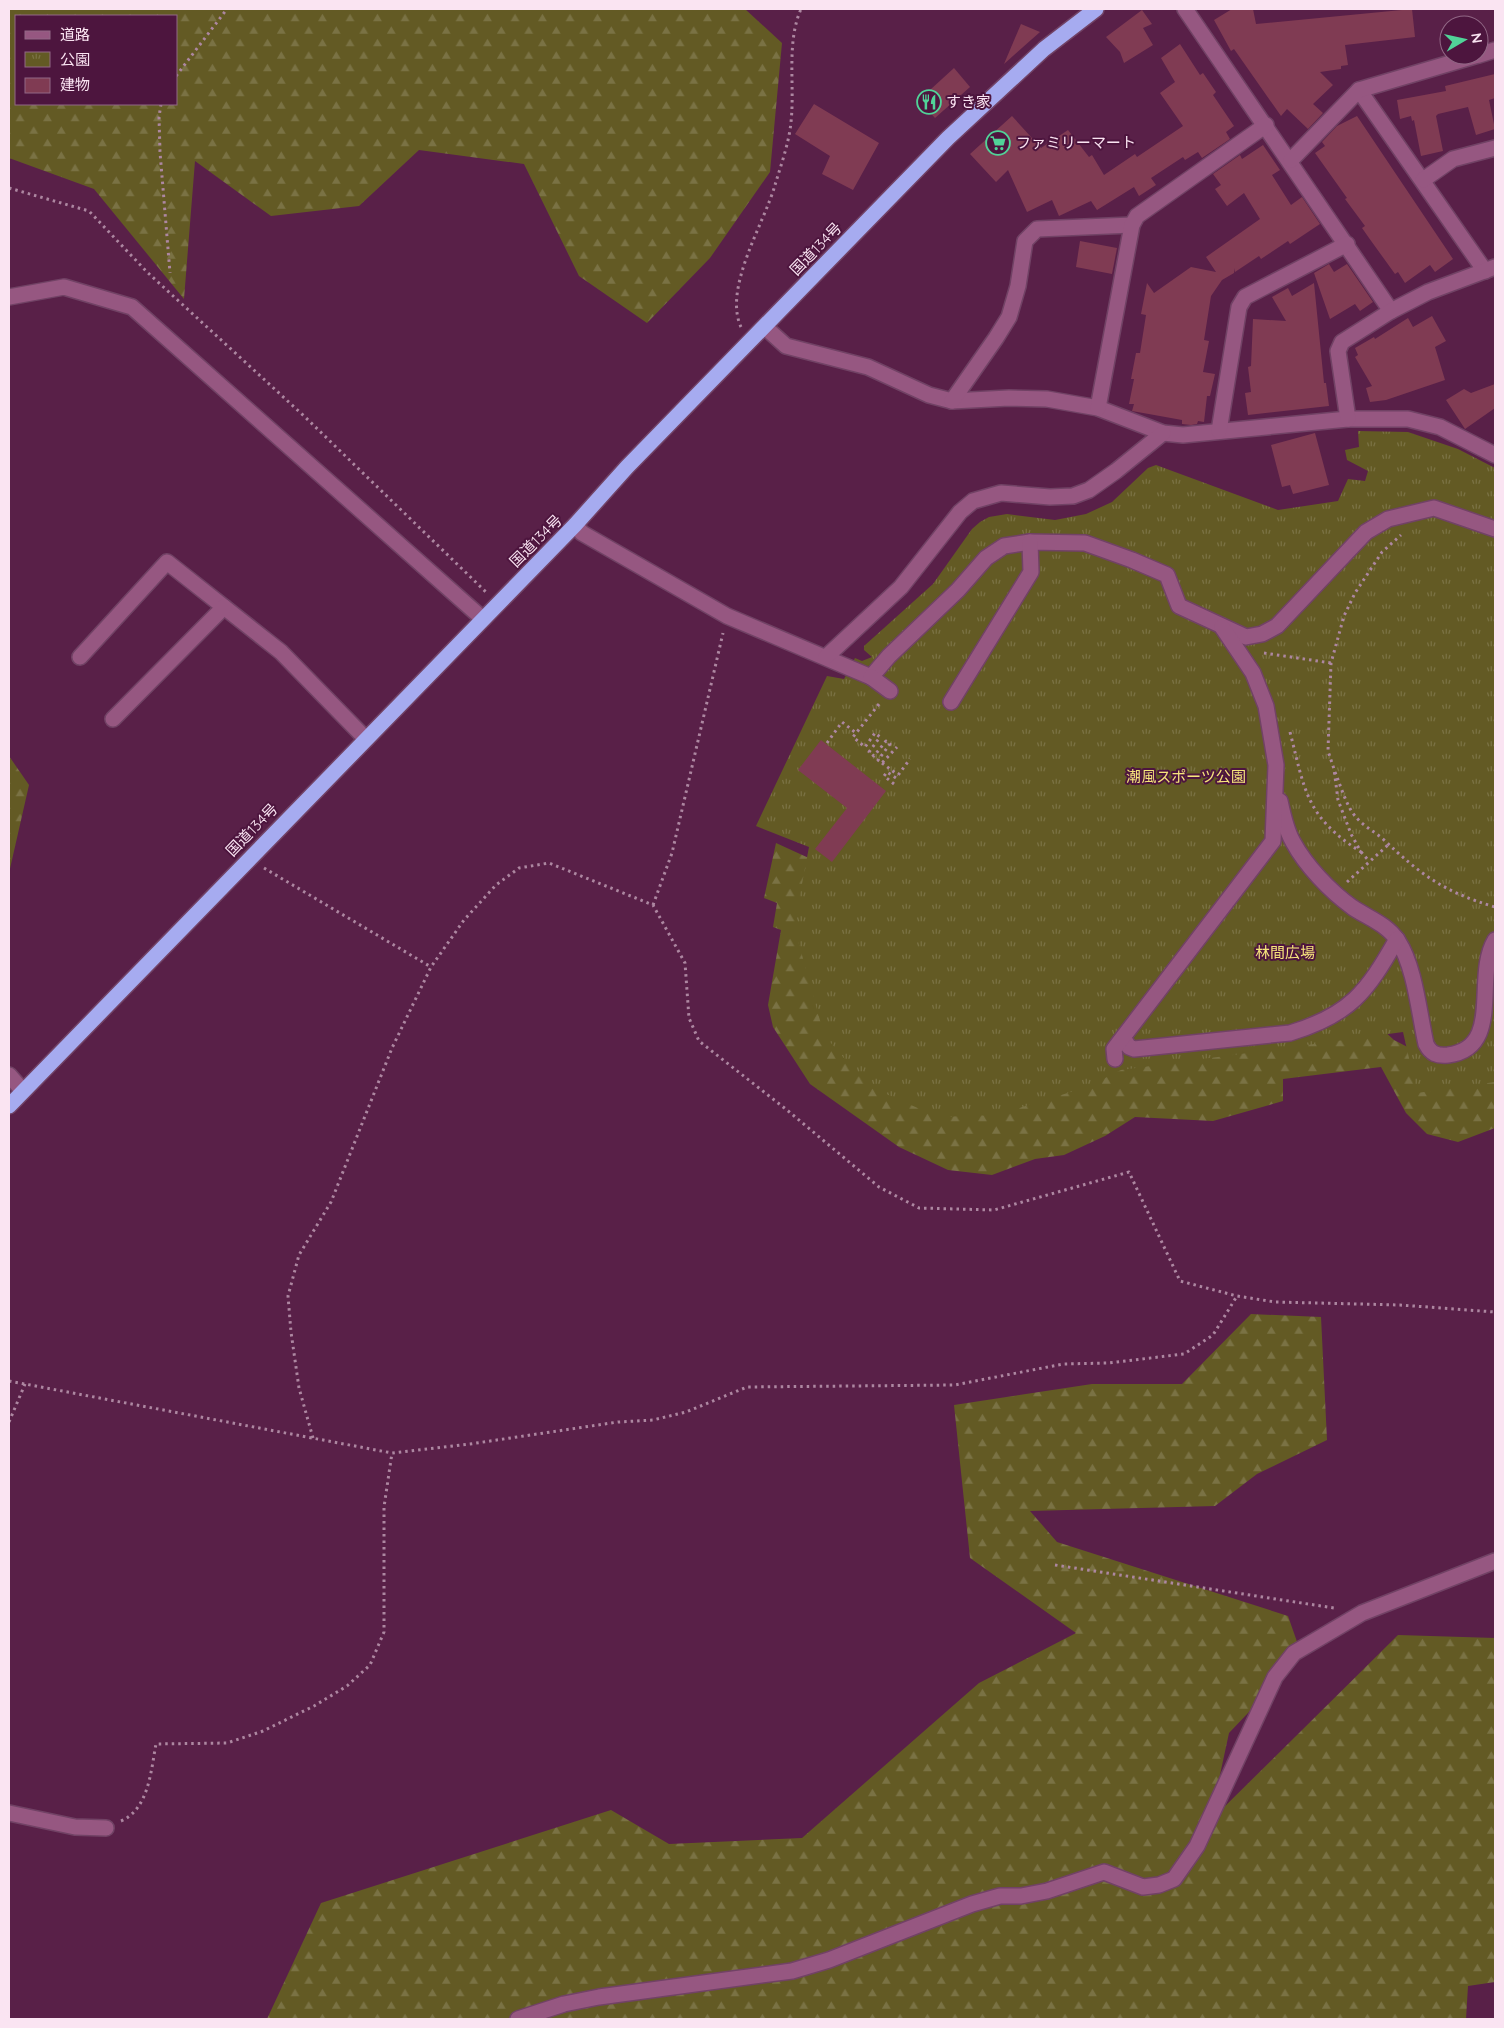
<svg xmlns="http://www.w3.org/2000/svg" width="1504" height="2028" font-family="Quicksand,'Noto Sans JP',sans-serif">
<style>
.forest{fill:url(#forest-firs);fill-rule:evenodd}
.park{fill:url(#park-tufts)}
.building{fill:#803b53}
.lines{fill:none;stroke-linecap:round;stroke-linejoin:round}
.minor-casing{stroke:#714265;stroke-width:18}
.highway-casing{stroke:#714265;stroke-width:18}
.path{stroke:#ad87a1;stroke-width:3;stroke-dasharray:2.5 4;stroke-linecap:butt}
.minor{stroke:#965781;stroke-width:15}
.highway{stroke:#a6abf0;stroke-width:15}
.labels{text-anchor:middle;stroke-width:4;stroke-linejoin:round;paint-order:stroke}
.poi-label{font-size:15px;fill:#fae4f2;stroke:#4d153e;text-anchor:start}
.street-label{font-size:15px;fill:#fae4f2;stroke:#4d153e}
.park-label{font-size:15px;fill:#f6e57c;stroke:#4d153e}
</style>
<defs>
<pattern id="forest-firs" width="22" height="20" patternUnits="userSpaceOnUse" patternTransform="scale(1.25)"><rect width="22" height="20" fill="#635a24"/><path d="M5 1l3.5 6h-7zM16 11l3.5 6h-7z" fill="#7a7244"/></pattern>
<pattern id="park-tufts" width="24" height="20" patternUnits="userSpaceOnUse" patternTransform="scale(1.25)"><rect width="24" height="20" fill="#635a24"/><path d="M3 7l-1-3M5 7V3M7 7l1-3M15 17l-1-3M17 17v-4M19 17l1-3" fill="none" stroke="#7a7244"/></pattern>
</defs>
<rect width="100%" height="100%" fill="#592048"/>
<g class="forest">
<path d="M 9,9 L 745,9 L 782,43 L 770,172 L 710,258 L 647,323 L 579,276 L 524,164 L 419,150 L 359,206 L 271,216 L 195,161 L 184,299 L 94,189 L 9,158 ZM 16,16 L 176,16 L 176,104 L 16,104 Z"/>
<path d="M 9,756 L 29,785 L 9,873 Z"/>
<path d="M 776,843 L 835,870 L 1076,1072 L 1373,1021 L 1394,1040 L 1423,1055 L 1495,1035 L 1495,1128 L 1458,1142 L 1427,1134 L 1406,1113 L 1381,1067 L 1283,1079 L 1283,1101 L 1213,1121 L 1135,1117 L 1105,1136 L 1064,1155 L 1035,1159 L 992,1175 L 948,1170 L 899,1147 L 810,1084 L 773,1027 L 768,1005 L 781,930 L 773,927 L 777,903 L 764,898 Z"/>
<path d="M 1251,1314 L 1321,1317 L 1327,1440 L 1257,1474 L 1215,1506 L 1030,1511 L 1057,1542 L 1288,1616 L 1302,1656 L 1229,1733 L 1210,1821 L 1398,1635 L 1495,1638 L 1495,1982 L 1468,1986 L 1466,2019 L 267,2019 L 321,1903 L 611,1810 L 669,1844 L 802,1838 L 979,1683 L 1076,1633 L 970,1558 L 954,1405 L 1092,1384 L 1182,1384 Z"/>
</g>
<path class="park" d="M 1358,431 L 1408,432 L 1458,449 L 1495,468 L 1495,1082 L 1417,1093 L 1403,1032 L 1121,1070 L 1087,1087 L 997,1115 L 938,1117 L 868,1086 L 824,1035 L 794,926 L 809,847 L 756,826 L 827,676 L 844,679 L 855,658 L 862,661 L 872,657 L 864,650 L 864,646 L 933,584 L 972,529 L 980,522 L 989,517 L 1007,514 L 1055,520 L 1086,514 L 1112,502 L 1148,468 L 1156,465 L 1278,510 L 1338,501 L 1348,479 L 1365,481 L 1368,471 L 1347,460 L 1345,450 L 1359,447 Z"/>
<g class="building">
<path d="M 1232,9 L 1253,9 L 1256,24 L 1412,9 L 1415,37 L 1345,45 L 1348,65 L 1341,66 L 1341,69 L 1320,72 L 1333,85 L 1313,104 L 1323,113 L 1308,129 L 1287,109 L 1281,116 L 1234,49 L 1231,51 L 1214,20 Z"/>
<path d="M 1142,10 L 1152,24 L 1143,28 L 1153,45 L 1124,63 L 1120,52 L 1106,37 Z"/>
<path d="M 1021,24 L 1040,32 L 1004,64 Z"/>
<path d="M 1180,44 L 1200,75 L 1203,73 L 1216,92 L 1213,95 L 1234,126 L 1226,132 L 1230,139 L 1202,158 L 1198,152 L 1185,160 L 1183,157 L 1151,178 L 1156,185 L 1139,196 L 1134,187 L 1097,210 L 1091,201 L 1059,216 L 1052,200 L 1027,212 L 1008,170 L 996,182 L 970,154 L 1012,116 L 1041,148 L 1068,130 L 1089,157 L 1092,155 L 1104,175 L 1135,154 L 1137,157 L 1183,126 L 1160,93 L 1175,82 L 1161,58 Z"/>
<path d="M 954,68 L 970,87 L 935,118 L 919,100 Z"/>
<path d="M 1495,74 L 1495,98 L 1489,100 L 1495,129 L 1476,135 L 1468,107 L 1438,114 L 1436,116 L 1443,151 L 1421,156 L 1414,120 L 1412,121 L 1411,116 L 1400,119 L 1397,100 L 1446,91 L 1445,86 Z"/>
<path d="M 814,104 L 879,143 L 853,190 L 822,174 L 830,156 L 795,134 Z"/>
<path d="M 1357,116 L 1453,259 L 1435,272 L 1430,265 L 1405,283 L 1398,272 L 1395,274 L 1369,238 L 1362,228 L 1365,226 L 1345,199 L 1347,198 L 1315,153 L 1325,146 L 1322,142 L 1337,126 Z"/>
<path d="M 1263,145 L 1280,170 L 1272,175 L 1291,205 L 1302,197 L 1320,224 L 1290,244 L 1288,241 L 1261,259 L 1259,256 L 1235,272 L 1235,268 L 1234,273 L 1222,280 L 1211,296 L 1204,340 L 1209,341 L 1203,372 L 1215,374 L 1210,396 L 1207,396 L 1204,422 L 1198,421 L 1197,424 L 1191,425 L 1182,424 L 1182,420 L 1132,411 L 1134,404 L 1129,404 L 1134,379 L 1131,379 L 1136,353 L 1140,353 L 1146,315 L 1141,314 L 1147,283 L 1154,293 L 1191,267 L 1216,272 L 1206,257 L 1260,219 L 1244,193 L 1227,206 L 1215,189 L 1221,185 L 1213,174 L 1240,155 L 1242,159 Z"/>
<path d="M 1080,241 L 1117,248 L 1112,274 L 1076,267 Z"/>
<path d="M 1329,264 L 1334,272 L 1347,264 L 1373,302 L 1360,311 L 1355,304 L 1330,319 L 1314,273 Z"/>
<path d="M 1314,283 L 1324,383 L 1326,383 L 1329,406 L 1248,415 L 1245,393 L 1251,392 L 1248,367 L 1251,366 L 1253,319 L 1286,321 L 1272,297 L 1288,288 L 1292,296 Z"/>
<path d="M 1432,316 L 1446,341 L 1435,347 L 1445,380 L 1386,400 L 1370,402 L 1366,388 L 1372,386 L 1355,357 L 1358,355 L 1355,348 L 1374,337 L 1375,339 L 1408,318 L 1413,327 Z"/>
<path d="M 1495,384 L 1495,408 L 1465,429 L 1446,400 L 1464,389 L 1471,393 Z"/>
<path d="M 1315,433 L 1329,485 L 1293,494 L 1290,485 L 1282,487 L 1271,445 Z"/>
<path d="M 821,740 L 886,791 L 832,862 L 815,849 L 847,808 L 798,770 Z"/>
</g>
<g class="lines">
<g class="minor-casing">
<g id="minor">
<path d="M 1185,9 L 1391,311"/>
<path d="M 1479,55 L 1495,50"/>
<path d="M 1359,90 L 1485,271"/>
<path d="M 1291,160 L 1359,90 L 1478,55"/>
<path d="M 1423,180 L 1453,159 L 1495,148"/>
<path d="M 9,297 L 64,287 L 132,307 L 483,619"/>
<path d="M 765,327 L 786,346 L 868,367 L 929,395 L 952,401 L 1009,398 L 1047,399 L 1098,408 L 1163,433 L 1183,435 L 1348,419 L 1408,419 L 1440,427 L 1495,455"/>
<path d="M 952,401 L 996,338 L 1009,317 L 1018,286 L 1025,241 L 1037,229 L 1132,225"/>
<path d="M 1098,408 L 1132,225 L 1137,216 L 1266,125"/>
<path d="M 1348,419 L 1338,351 L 1342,342 L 1391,311 L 1428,292 L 1495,267"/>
<path d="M 1219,431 L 1239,307 L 1245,297 L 1347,244"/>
<path d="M 575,525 L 582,533 L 727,616 L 871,677 L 889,656 L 958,590 L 986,558 L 1004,546 L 1030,542 L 1085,543 L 1132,560 L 1167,575 L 1179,606 L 1246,637 L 1262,634 L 1277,626 L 1366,532 L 1388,519 L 1434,508 L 1495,529"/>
<path d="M 80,657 L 167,562 L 281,652 L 366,739"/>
<path d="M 826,657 L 901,587 L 960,512 L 973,501 L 1001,493 L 1050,497 L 1073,496 L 1089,490 L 1116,471 L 1163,433"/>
<path d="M 871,677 L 890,691"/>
<path d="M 951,702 L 1031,572 L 1030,542"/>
<path d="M 113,719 L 224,607"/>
<path d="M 1280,801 C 1283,815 1286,830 1293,842 C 1306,866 1330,891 1352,907 C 1368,918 1387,924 1398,941 C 1415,967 1419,1013 1426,1044 C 1431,1054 1437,1056 1448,1055 C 1504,1048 1473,977 1495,940"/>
<path d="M 1124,1039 L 1129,1047 L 1134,1049 L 1290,1033 C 1350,1015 1367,992 1397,939"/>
<path d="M 1115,1059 L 1114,1049 L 1273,841 L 1276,765 L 1266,706 L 1253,673 L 1222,627"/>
<path d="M 9,1075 L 23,1091"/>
<path d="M 9,1813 L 75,1827 L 106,1828"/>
<path d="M 518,2019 L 564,2004 L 599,1997 L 792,1971 L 829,1960 L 972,1904 L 1000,1896 L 1021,1896 L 1047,1891 L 1104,1872 L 1143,1887 L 1159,1885 L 1174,1879 L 1197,1846 L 1275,1677 L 1294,1653 L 1362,1613 L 1495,1561"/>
</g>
</g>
<g class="highway-casing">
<path id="highway" d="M 9,1106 L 575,525 L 627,467 L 948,138 L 1044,49 L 1096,9"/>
</g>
<g class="path">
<path d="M 176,76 L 227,9"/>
<path d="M 161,104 L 159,117 L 160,152 L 170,273"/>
<path d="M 9,188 L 89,211 L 147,272 L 304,416 L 487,593"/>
<path d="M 741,327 C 723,288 764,224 775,185 C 781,165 789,143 791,122 C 795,85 786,43 801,9"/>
<path d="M 1264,653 L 1331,663"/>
<path d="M 879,704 L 853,737 L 865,747 L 875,733 L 880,737 L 869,752 L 874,756 L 886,741 L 890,744 L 878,760 L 882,763 L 897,747"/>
<path d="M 1290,732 C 1305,791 1306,817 1361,852 L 1351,834 L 1338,800 L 1334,769 L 1328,751 L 1331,663 L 1344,616 L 1355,593 L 1382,552 L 1401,535"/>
<path d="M 827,743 L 842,722 L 856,733"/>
<path d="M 882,763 L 898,775"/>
<path d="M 1335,772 C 1340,784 1347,808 1356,817 C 1363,826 1374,831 1383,839 C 1421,875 1444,892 1495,907"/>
<path d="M 894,784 L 884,776 L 887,772 L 896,778 L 910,759"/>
<path d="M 1361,852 L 1369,861"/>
<path d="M 264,868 L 431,967"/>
<path d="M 1347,882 L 1388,845"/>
<path d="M 653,905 L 672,853 L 723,633"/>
<path d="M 9,1381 L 392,1453 L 470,1444 L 618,1422 L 653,1420 L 686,1412 L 747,1387 L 955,1385 L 1063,1364 L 1108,1363 L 1184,1354 L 1213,1335 L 1237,1296"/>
<path d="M 9,1422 L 25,1384"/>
<path d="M 313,1438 L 299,1388 L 291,1332 L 288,1296 L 299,1255 L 331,1202 L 392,1048 L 431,967 L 464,920 L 496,885 L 519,868 L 549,863 L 653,905 L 685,963 L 689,1018 L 699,1041 L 787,1110 L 879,1187 L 919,1208 L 994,1210 L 1129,1172 L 1180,1281 L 1237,1296 L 1275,1302 L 1400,1305 L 1495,1312"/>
<path d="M 1055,1565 L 1334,1608"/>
<path d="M 121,1821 C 149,1809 151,1770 156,1744 L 227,1743 L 263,1731 L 314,1706 L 347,1686 L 370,1665 L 384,1632 L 384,1507 L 392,1453"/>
</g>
<use href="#minor" class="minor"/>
<use href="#highway" class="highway"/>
</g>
<defs>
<g id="restaurant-ring" transform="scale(1.25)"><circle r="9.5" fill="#4d153e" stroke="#51d398" stroke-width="1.5"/><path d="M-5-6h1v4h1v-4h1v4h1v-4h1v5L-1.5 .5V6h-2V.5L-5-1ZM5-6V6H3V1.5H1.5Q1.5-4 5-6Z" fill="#51d398"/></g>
<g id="supermarket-ring" transform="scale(1.25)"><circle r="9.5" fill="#4d153e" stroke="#51d398" stroke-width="1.5"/><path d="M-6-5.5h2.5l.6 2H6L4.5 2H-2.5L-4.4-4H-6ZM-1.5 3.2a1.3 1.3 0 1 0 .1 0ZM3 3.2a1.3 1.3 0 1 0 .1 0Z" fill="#51d398"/></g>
</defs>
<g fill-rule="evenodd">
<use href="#restaurant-ring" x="929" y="102"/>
<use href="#supermarket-ring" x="998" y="143"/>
</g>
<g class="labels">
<g class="poi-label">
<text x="946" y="107">すき家</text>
<text x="1016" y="148">ファミリーマート</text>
</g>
<g class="street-label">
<text transform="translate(816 249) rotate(-46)" y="5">国道134号</text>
<text transform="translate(536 541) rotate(-45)" y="5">国道134号</text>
<text transform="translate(252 830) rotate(-46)" y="5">国道134号</text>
</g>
<g class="park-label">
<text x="1186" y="782">潮風スポーツ公園</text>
<text x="1285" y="958">林間広場</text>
</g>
</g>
<rect width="1504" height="2028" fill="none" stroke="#fae4f2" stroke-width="20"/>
<rect x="15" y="15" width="162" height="90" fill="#4d153e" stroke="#926886"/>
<rect x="25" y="31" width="25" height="8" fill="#965781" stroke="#926886"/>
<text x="60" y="40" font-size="15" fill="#fae4f2">道路</text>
<rect x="25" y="52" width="25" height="15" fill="url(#park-tufts)" stroke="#926886"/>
<text x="60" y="65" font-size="15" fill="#fae4f2">公園</text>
<rect x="25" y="78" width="25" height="15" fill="#803b53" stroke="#926886"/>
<text x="60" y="90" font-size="15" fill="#fae4f2">建物</text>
<g transform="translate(1464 40) rotate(81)"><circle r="24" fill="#4d153e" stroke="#926886"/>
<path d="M0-4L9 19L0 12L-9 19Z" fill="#51d398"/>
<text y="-8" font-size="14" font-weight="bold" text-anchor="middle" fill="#fae4f2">N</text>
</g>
</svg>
